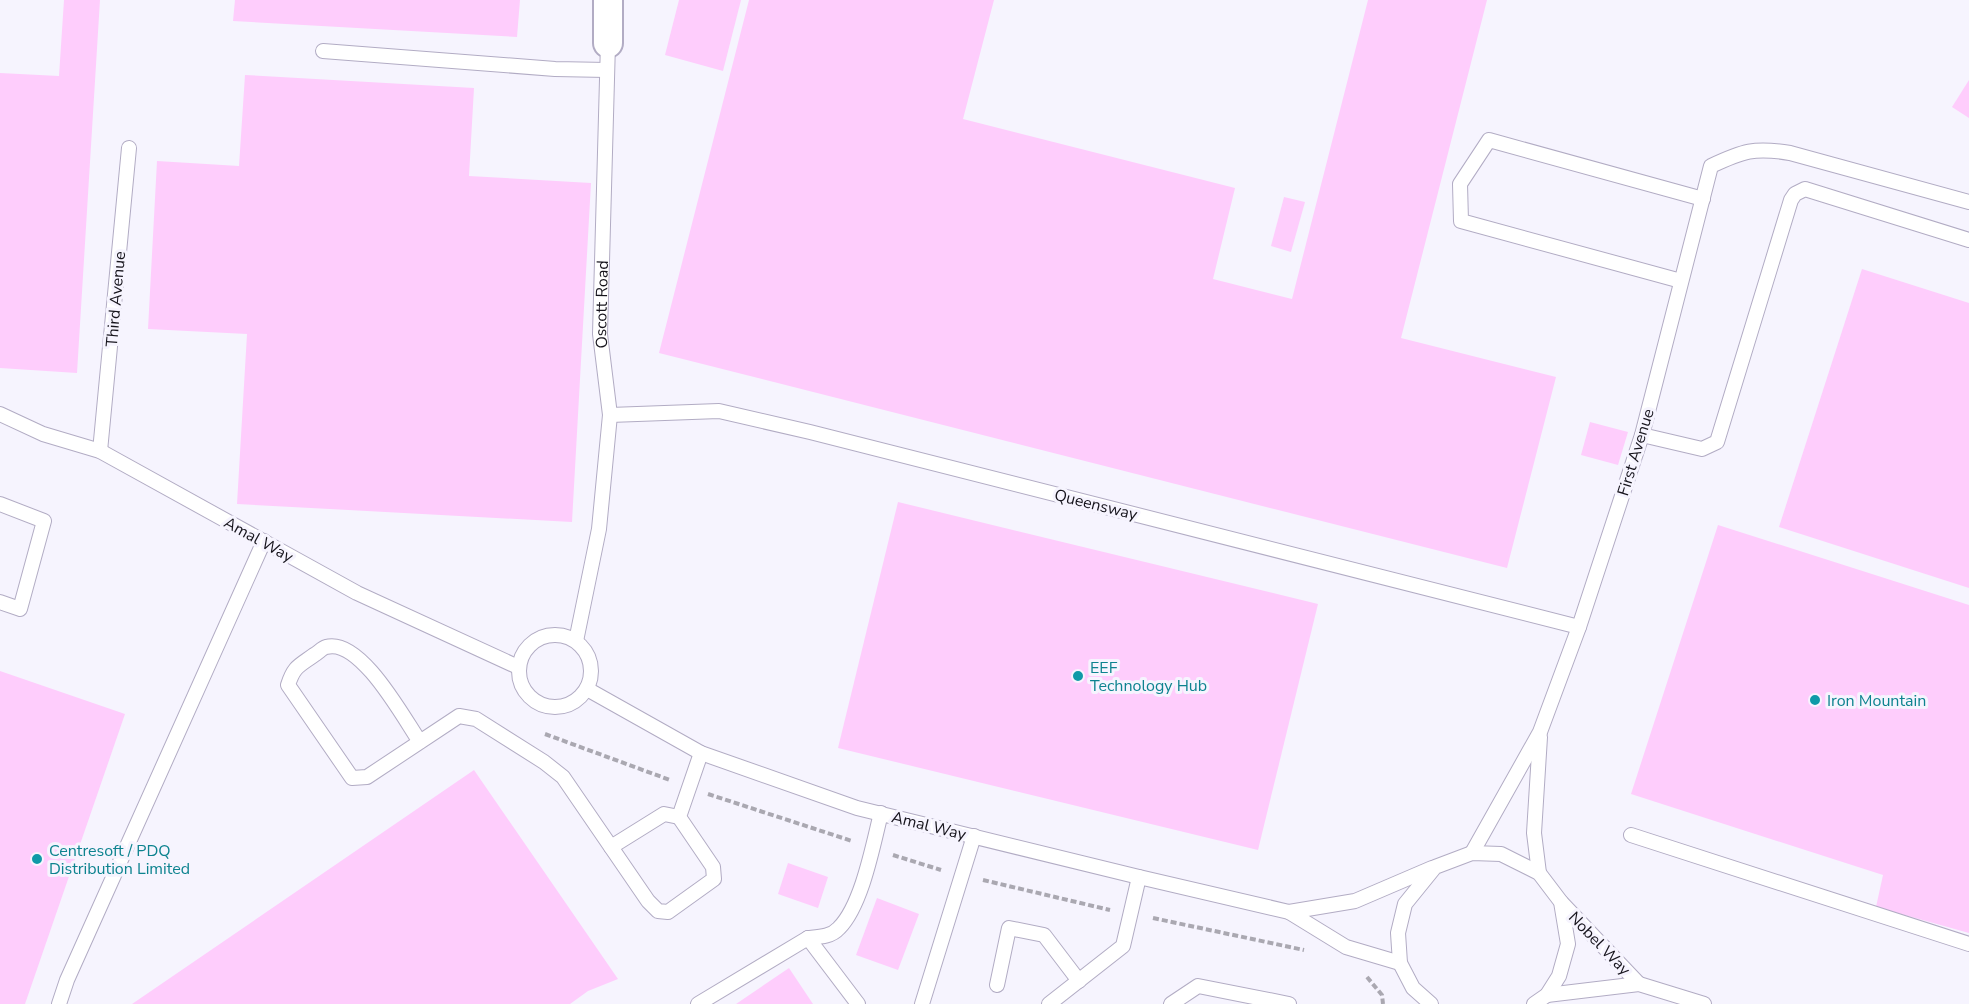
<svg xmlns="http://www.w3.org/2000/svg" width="1969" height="1004" font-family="'Nunito Sans',sans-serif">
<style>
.building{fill:#fecdfc}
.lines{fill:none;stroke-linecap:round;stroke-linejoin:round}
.lane-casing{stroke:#b2acc4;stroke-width:16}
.street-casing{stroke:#b2acc4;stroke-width:32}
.path{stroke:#aaa8b1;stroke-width:4;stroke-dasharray:6 3;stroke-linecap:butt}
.lane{stroke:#fff;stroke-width:14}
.street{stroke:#fff;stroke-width:28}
.culture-dot{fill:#0f9aa8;stroke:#f6f4fe;stroke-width:2}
.labels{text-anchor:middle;stroke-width:6;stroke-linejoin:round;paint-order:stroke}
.street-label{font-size:16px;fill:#16141c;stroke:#f6f4fe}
.culture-label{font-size:16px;fill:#0d838f;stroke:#f6f4fe;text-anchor:start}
</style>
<rect width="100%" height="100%" fill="#f6f4fe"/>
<g class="building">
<path d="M 64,0 L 100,0 L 77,373 L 0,368 L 0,73 L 59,76 Z"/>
<path d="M 235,0 L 520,0 L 517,37 L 233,21 Z"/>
<path d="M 679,0 L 741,0 L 723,71 L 665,55 Z"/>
<path d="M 749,0 L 994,0 L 963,119 L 1235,188 L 1213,279 L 1292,299 L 1368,0 L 1487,0 L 1401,338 L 1556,377 L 1507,568 L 659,353 Z"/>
<path d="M 245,75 L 474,88 L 469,176 L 591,183 L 572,522 L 237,504 L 247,334 L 148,329 L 157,161 L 239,166 Z"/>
<path d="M 1969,80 L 1969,118 L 1952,107 Z"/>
<path d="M 1284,197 L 1305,202 L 1291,252 L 1271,246 Z"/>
<path d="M 1862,269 L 1969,303 L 1969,588 L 1779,527 Z"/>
<path d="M 1590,422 L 1628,432 L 1618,465 L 1581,455 Z"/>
<path d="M 898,502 L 1318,604 L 1258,850 L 838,748 Z"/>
<path d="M 1718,525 L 1969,605 L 1969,933 L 1876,907 L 1883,875 L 1631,794 Z"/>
<path d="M 0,671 L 125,714 L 25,1004 L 0,1004 Z"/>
<path d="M 474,770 L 618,979 L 588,991 L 570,1004 L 132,1004 Z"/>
<path d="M 788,863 L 828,877 L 818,908 L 778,894 Z"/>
<path d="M 877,898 L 919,914 L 898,970 L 856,955 Z"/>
<path d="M 789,968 L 813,1004 L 736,1004 Z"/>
</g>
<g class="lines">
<g class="lane-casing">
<g id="lane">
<path d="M 323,51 L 555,69 L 607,70"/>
<path d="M 1681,281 L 1461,221 L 1460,184 L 1489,140 L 1703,199"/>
<path d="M 0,414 L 43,434 L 100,451 L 357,593 L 518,667"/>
<path d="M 610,415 L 719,411 L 810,432 L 1579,627"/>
<path d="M 1642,435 L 1702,449 L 1717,442 L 1791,200 L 1795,194 L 1805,189 L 1969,240"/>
<path d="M 100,451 L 129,148"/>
<path d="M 0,504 L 44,521 L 20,609 L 0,602"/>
<circle cx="555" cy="671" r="36"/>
<path id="s1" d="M 576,641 L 599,529 L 610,415 L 600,334 L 608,43"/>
<path d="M 587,689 L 701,753 L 857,808 L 1139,877 L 1289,912 L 1346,947 L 1400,963"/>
<path d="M 420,742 C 403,717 360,637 326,647 C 322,648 318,653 314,655 C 299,666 294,666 288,685 L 352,778 L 367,777 L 459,716 L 476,719 L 544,762 L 563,777 L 648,901 L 658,911 L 668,912 L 714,879 L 713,867 L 679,817 L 701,753"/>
<path d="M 1631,835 L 1969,944"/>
<path d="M 611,847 L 664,814 L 679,817"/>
<path d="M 1472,853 L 1540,732 L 1579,627 L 1642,435 L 1711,166 C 1743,151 1754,147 1790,153 L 1969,202"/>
<path d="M 1539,873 L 1534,833 L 1540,737"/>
<path d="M 1561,902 L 1639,984"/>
<path d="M 1289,912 L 1355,901 L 1432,868"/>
<path d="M 808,938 L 858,1004"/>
<path d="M 997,985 L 1009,928 L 1044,935 L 1079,981"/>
<path d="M 1547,995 L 1639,984 L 1704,1004"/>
<path d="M 59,1004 L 67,980 L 264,541"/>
<path d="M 698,1004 L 808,938 C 819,937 831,937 839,928 C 862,905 873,845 881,813"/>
<path d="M 922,1004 L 974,836"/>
<path d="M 1049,1004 L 1123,946 L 1139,877"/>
<path d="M 1171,1004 L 1198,986 L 1289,1004"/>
<path d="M 1431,1004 L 1413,988 L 1400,963 L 1398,933 L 1405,904 L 1435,867 L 1472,853 L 1501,854 L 1539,873 L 1561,902 L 1568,944 L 1559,976 L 1547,995 L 1534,1004"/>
</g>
</g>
<g class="street-casing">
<path id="street" d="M 608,43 L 608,0"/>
</g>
<g class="path">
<path d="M 545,734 L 670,780"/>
<path d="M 708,794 L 852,841"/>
<path d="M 893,855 L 941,870"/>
<path d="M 983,880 L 1110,910"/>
<path d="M 1153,918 L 1304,950"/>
<path d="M 1367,977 L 1382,995 L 1383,1004"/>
</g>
<use href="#lane" class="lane"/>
<use href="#street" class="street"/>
</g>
<g class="culture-dot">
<circle cx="1078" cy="676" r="6"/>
<circle cx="1815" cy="700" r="6"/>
<circle cx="37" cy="859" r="6"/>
</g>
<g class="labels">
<g class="street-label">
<text transform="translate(115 299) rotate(-85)" y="6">Third Avenue</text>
<text dy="6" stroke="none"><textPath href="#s1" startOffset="340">Oscott Road</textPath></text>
<text transform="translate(1635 452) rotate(-73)" y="6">First Avenue</text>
<text transform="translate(1096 504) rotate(14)" y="6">Queensway</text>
<text transform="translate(259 539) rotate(29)" y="6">Amal Way</text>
<text transform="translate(929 825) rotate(14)" y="6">Amal Way</text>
<text transform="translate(1600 943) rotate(46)" y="6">Nobel Way</text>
</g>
<g class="culture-label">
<text x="1090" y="673">EEF<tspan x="1090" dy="18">Technology Hub</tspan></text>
<text x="1827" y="706">Iron Mountain</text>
<text x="49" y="856">Centresoft / PDQ<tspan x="49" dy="18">Distribution Limited</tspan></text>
</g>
</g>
</svg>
